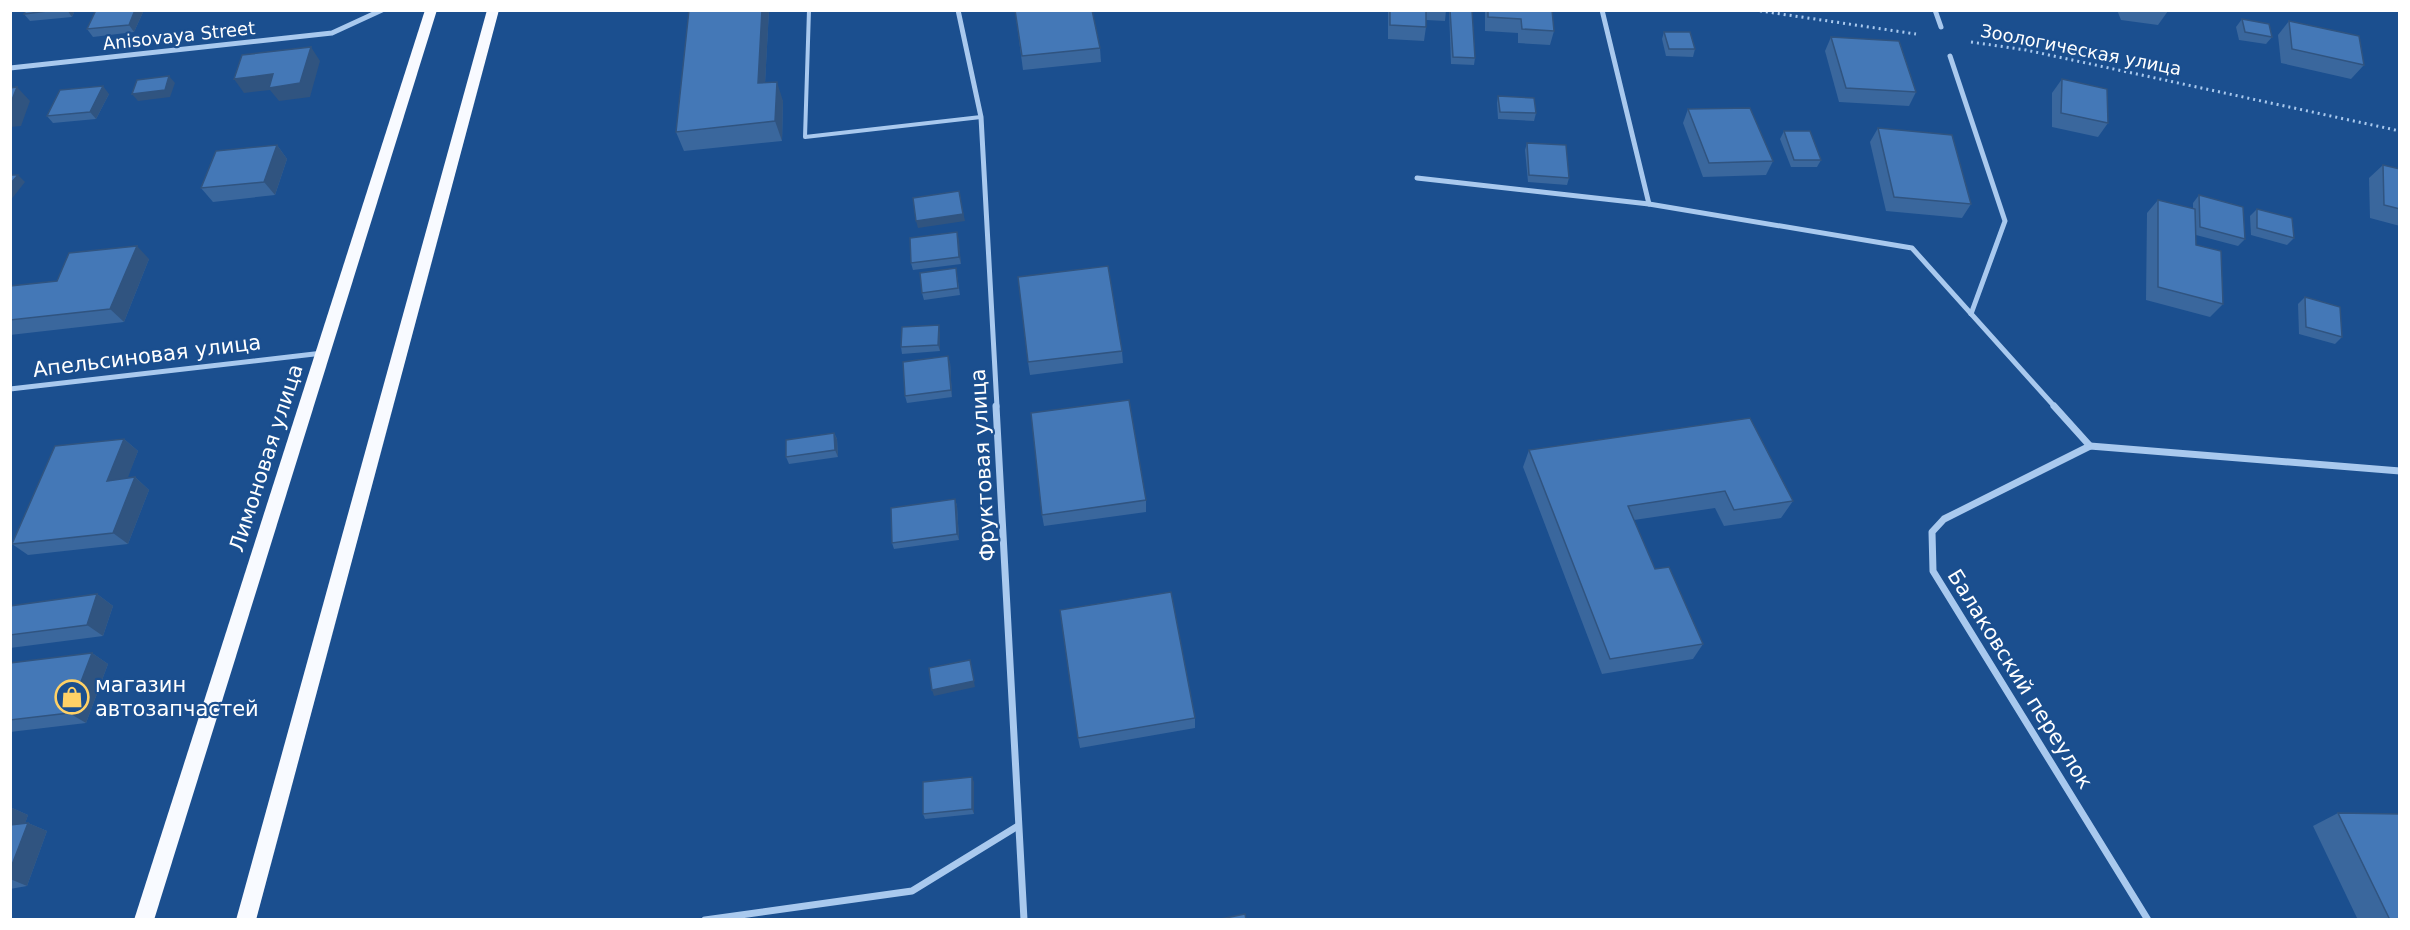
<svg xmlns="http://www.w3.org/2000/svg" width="2410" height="930" font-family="'DejaVu Sans',sans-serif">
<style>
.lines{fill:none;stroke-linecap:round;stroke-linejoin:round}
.path{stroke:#a9c9ee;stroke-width:3;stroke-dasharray:2 4;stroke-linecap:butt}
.service{stroke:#a9c9ee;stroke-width:4}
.minor-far1{stroke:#a9c9ee;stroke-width:5}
.minor{stroke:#a9c9ee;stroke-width:7}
.trunk{fill:#f8faff;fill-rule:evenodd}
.wall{fill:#3a679d}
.shaded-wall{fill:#305480}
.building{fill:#4478b7;stroke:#305480;stroke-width:1.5}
.labels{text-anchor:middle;stroke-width:4.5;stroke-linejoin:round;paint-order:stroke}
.far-street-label{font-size:18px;fill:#fff;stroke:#1b4f8f}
.street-label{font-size:21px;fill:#fff;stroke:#1b4f8f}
.poi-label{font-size:21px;fill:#fff;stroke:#1b4f8f;text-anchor:start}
</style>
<rect width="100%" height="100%" fill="#1b4f8f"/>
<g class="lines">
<g class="path">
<path d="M 1754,10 L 1916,34"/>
<path d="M 1971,42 L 2026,50 L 2400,131"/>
</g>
<path class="service" d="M 809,10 L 805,137 L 981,117"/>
<g class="minor-far1">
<path d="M 958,10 L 981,117 L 997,407"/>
<path d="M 1602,10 L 1649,204"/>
<path d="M 1935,10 L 1941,27"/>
<path d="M 1950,56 L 2005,221 L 1971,314"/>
<path d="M 10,68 L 332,33 L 382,10"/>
<path d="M 1417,178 L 1649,204 L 1912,248 L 2055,407"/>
<path d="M 10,389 L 323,353"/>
</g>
<g class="minor">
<path d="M 996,406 L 1024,920"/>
<path d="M 2054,406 L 2090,446"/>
<path d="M 705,920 L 912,891 L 1018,826"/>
<path d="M 2148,920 L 1933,571 L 1932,532 L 1944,519 L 2090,446 L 2400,471"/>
</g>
<g class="trunk">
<path d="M 425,10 L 437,10 L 154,920 L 134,920 Z"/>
<path d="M 487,10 L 499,10 L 256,920 L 236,920 Z"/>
</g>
</g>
<g class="wall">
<path d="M 26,10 L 75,10 L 72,17 L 30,21 L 24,14 Z"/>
<path d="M 96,10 L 144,10 L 134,32 L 93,37 L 87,29 Z"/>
<path d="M 769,10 L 765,83 L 783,101 L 782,141 L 684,151 L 676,132 Z"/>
<path d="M 1015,10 L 1100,48 L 1101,62 L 1023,70 Z"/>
<path d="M 1388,10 L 1446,10 L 1445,21 L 1426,20 L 1426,27 L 1424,41 L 1388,39 Z"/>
<path d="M 1449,10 L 1472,10 L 1475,58 L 1474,65 L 1451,64 Z"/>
<path d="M 1485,10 L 1552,10 L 1554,31 L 1550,45 L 1518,43 L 1518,33 L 1485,31 Z"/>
<path d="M 2117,10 L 2168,11 L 2158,25 L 2121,20 Z"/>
<path d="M 2242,19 L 2272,37 L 2266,44 L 2239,40 L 2236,27 Z"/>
<path d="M 2289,21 L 2364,65 L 2351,79 L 2281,63 L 2278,35 Z"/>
<path d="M 1664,32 L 1695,49 L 1693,57 L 1666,56 L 1662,39 Z"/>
<path d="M 1831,37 L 1916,92 L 1909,106 L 1839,102 L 1825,51 Z"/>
<path d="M 2062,79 L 2108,123 L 2098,137 L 2052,127 L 2052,93 Z"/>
<path d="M 109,94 L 96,119 L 53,123 L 47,116 Z"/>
<path d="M 1498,96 L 1536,113 L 1534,121 L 1498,119 L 1497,103 Z"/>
<path d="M 1688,109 L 1773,161 L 1766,175 L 1703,177 L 1683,123 Z"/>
<path d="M 1878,128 L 1971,204 L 1962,218 L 1886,211 L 1870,142 Z"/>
<path d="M 1784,131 L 1821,160 L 1817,167 L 1791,167 L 1780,139 Z"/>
<path d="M 1527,143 L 1569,178 L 1567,185 L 1528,182 L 1525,150 Z"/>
<path d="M 277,145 L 287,159 L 275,195 L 213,202 L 201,188 Z"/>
<path d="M 2383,165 L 2400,169 L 2400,226 L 2370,218 L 2369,178 Z"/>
<path d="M 2199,195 L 2245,239 L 2238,246 L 2196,235 L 2196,245 L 2223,304 L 2210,317 L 2146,300 L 2147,213 L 2158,200 L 2193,209 L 2193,203 Z"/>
<path d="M 2257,209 L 2294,238 L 2287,245 L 2251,235 L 2250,216 Z"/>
<path d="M 957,232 L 961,264 L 913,270 L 911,263 Z"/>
<path d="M 149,259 L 124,322 L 10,335 L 10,286 L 57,281 Z"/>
<path d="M 956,268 L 960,295 L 924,300 L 922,293 Z"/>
<path d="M 2305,297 L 2342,337 L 2335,344 L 2299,334 L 2298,304 Z"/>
<path d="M 940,332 L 940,351 L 902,354 L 901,347 Z"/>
<path d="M 1122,351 L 1123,363 L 1030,375 L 1028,362 Z"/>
<path d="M 950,362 L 952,397 L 907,403 L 905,396 Z"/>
<path d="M 834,433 L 837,439 L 838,457 L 789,464 L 786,457 Z"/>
<path d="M 124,439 L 138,451 L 127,478 L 135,477 L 149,490 L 128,544 L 28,555 L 12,544 Z"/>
<path d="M 1529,450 L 1793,501 L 1781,518 L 1724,526 L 1715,508 L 1634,520 L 1655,569 L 1703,644 L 1693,659 L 1602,674 L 1523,467 Z"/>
<path d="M 955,499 L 957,506 L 959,540 L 894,549 L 892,543 Z"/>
<path d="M 1146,500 L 1146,512 L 1044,526 L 1042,515 Z"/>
<path d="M 97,594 L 113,606 L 103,636 L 10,648 L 10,606 Z"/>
<path d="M 92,653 L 108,664 L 86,723 L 10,732 L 10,663 Z"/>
<path d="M 1195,718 L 1195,728 L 1080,748 L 1078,738 Z"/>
<path d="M 974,782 L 974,814 L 925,819 L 923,814 Z"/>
<path d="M 10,807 L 28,815 L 25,823 L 28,823 L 47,831 L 27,886 L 10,889 Z"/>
<path d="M 2338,813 L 2400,920 L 2358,920 L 2313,826 Z"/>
</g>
<g class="shaded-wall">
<path d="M 67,10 L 75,10 L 72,17 Z"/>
<path d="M 135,10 L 144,10 L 134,32 L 129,25 Z"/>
<path d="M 762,10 L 769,10 L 764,103 L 758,83 Z"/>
<path d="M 311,47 L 320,61 L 310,97 L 279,101 L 270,90 L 244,93 L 234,79 Z"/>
<path d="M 169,76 L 175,83 L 170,97 L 138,101 L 132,94 Z"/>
<path d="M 777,82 L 783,101 L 782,141 L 775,121 Z"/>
<path d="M 103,86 L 109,94 L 96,119 L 90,112 Z"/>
<path d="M 17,87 L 30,101 L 21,126 L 10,127 L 10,105 Z"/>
<path d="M 277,145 L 287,159 L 275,195 L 264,182 Z"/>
<path d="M 18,175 L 25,182 L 10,201 L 10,184 Z"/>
<path d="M 959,191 L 965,221 L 918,228 L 916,221 Z"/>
<path d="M 957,232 L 959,240 L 961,264 L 959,257 Z"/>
<path d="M 137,246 L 149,259 L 124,322 L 110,309 Z"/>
<path d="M 939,325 L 940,332 L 940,351 L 938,345 Z"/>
<path d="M 948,356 L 950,362 L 952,397 L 951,390 Z"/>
<path d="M 834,433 L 837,439 L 838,457 L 835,450 Z"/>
<path d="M 124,439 L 138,451 L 122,493 L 107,481 Z"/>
<path d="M 135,477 L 149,490 L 128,544 L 113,533 Z"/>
<path d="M 955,499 L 957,506 L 959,540 L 957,534 Z"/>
<path d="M 97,594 L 113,606 L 103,636 L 87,625 Z"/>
<path d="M 92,653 L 108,664 L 86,723 L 69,713 Z"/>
<path d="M 970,660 L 975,687 L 934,696 L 932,690 Z"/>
<path d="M 972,777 L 974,782 L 974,814 L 972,809 Z"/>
<path d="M 10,807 L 28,815 L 21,835 L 10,830 Z"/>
<path d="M 28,823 L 47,831 L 27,886 L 10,879 L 10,870 Z"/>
</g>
<g class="building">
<path d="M 26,10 L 55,10 L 24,14 Z"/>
<path d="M 96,10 L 135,10 L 129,25 L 87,29 Z"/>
<path d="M 689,10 L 762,10 L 758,83 L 777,82 L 775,121 L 676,132 Z"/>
<path d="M 1015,10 L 1092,10 L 1100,48 L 1022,56 Z"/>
<path d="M 1390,10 L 1426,10 L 1426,27 L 1390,25 Z"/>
<path d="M 1450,10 L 1472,10 L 1475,58 L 1453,57 Z"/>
<path d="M 1488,10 L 1552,10 L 1554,31 L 1522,29 L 1521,19 L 1488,17 Z"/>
<path d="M 2242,19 L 2269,24 L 2272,37 L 2245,32 Z"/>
<path d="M 2289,21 L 2359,36 L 2364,65 L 2292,49 Z"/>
<path d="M 1664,32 L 1690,32 L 1695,49 L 1669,49 Z"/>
<path d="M 1831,37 L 1899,41 L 1916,92 L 1846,88 Z"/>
<path d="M 311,47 L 300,83 L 269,88 L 273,74 L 234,79 L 242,55 Z"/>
<path d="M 169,76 L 165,90 L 132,94 L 137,80 Z"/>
<path d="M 2062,79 L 2107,89 L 2108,123 L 2061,113 Z"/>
<path d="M 103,86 L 90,112 L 47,116 L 60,90 Z"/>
<path d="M 17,87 L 10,105 L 10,88 Z"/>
<path d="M 1498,96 L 1534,98 L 1536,113 L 1500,112 Z"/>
<path d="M 1750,108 L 1773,161 L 1709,163 L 1688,109 Z"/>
<path d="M 1878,128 L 1952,135 L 1971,204 L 1894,197 Z"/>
<path d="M 1784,131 L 1810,131 L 1821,160 L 1794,160 Z"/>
<path d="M 1527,143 L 1566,145 L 1569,178 L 1529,175 Z"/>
<path d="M 277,145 L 264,182 L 201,188 L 216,151 Z"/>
<path d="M 2383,165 L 2400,169 L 2400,209 L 2384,205 Z"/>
<path d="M 10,175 L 18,175 L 10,184 Z"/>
<path d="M 959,191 L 963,214 L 916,221 L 913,198 Z"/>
<path d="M 2199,195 L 2243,207 L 2245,239 L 2200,227 Z"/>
<path d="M 2158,200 L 2195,209 L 2196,245 L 2221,251 L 2223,304 L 2158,287 Z"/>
<path d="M 2257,209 L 2292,218 L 2294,238 L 2257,228 Z"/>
<path d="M 957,232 L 959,257 L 911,263 L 910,238 Z"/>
<path d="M 137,246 L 110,309 L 10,320 L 10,286 L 57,281 L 69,253 Z"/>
<path d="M 1108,266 L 1122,351 L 1028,362 L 1018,277 Z"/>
<path d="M 956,268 L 958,288 L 922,293 L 920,273 Z"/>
<path d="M 2305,297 L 2340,307 L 2342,337 L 2306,327 Z"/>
<path d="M 939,325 L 938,345 L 901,347 L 902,327 Z"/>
<path d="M 948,356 L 951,390 L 905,396 L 903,362 Z"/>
<path d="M 1129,400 L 1146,500 L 1042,515 L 1031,413 Z"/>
<path d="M 1750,418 L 1793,501 L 1734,510 L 1725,491 L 1628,506 L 1655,569 L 1669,567 L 1703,644 L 1610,659 L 1529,450 Z"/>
<path d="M 834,433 L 835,450 L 786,457 L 786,440 Z"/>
<path d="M 124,439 L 107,481 L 135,477 L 113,533 L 12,544 L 55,446 Z"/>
<path d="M 955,499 L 957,534 L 892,543 L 891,508 Z"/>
<path d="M 1171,592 L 1195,718 L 1078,738 L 1060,610 Z"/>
<path d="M 97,594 L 87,625 L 10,635 L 10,606 Z"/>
<path d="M 92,653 L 69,713 L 10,720 L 10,663 Z"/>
<path d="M 970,660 L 974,681 L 932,690 L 929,668 Z"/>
<path d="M 972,777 L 972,809 L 923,814 L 923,782 Z"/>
<path d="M 2338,813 L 2400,814 L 2400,920 L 2390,920 Z"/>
<path d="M 28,823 L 10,870 L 10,825 Z"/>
<path d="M 1245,914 L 1246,920 L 1216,920 Z"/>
</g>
<defs>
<g id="shop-ring" transform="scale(1.725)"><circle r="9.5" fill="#1b4f8f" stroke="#ffd166" stroke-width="1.5"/><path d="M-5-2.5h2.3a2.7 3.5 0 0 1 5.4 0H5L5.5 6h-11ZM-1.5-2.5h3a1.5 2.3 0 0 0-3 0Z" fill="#ffd166"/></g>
</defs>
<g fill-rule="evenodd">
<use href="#shop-ring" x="72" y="697"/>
</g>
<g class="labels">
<g class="far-street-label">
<text transform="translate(179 36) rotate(-6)" y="6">Anisovaya Street</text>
<text transform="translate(2081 50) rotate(11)" y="6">Зоологическая улица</text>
</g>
<g class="street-label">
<text transform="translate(147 356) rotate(-7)" y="7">Апельсиновая улица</text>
<text transform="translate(266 458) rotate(-72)" y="7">Лимоновая улица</text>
<text transform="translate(983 465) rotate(-93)" y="7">Фруктовая улица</text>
<text transform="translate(2020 679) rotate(58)" y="7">Балаковский переулок</text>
</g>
<g class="poi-label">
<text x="95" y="692">магазин<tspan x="95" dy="24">автозапчастей</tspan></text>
</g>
</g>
<rect width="2410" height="930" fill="none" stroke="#ffffff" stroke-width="24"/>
</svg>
